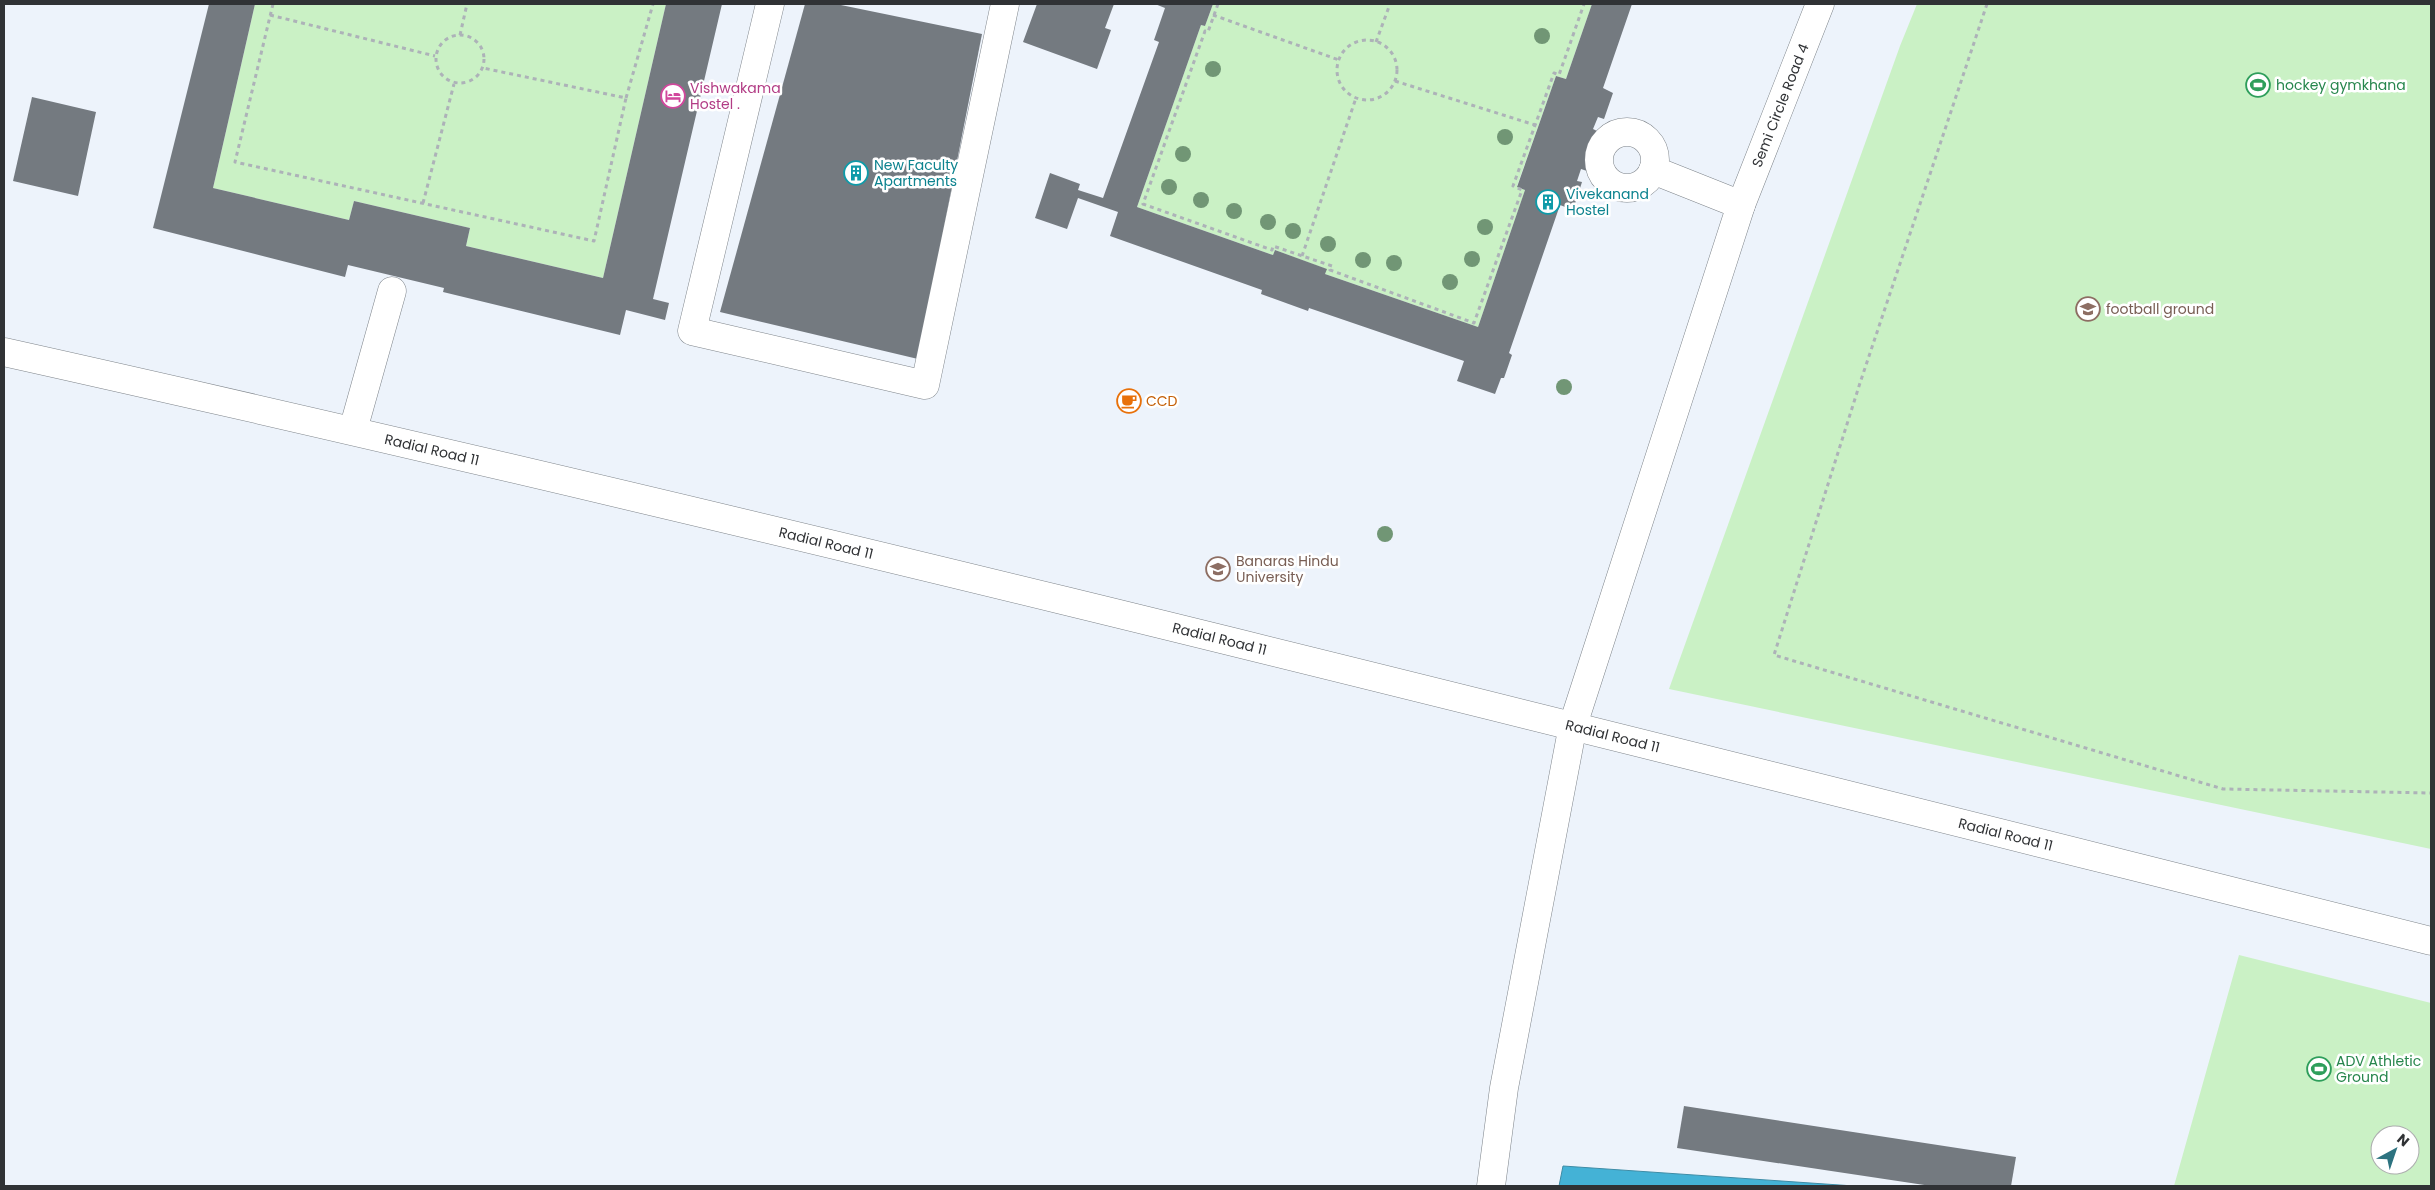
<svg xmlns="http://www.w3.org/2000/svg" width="2435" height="1190" font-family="Poppins,sans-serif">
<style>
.green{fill:#caf1c5;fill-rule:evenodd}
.water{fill:#44b2d6;stroke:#3e8ca6}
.building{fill:#747a80}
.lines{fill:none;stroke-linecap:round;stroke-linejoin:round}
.minor-casing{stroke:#7f858b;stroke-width:29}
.path{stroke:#adb2b8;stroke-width:3;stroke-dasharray:4 4;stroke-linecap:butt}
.minor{stroke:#fff;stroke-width:28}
.tree{fill:#719675}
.labels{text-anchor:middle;stroke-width:5;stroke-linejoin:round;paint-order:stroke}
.leisure-label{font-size:14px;fill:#27864d;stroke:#fff;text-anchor:start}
.hotel-label{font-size:14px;fill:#b23c85;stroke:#fff;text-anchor:start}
.street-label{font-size:14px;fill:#303235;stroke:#fff}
.culture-label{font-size:14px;fill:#0d838f;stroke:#fff;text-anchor:start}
.education-label{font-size:14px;fill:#785e54;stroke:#fff;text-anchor:start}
.food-label{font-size:14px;fill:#c56008;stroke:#fff;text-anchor:start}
</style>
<rect width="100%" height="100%" fill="#edf3fb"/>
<g class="green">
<path d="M 255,4 L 666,4 L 603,278 L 466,246 L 470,228 L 354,201 L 349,220 L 213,188 Z"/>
<path d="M 1213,4 L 1592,4 L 1566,79 L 1556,76 L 1517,186 L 1525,190 L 1478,327 L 1325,274 L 1326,269 L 1275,250 L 1273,255 L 1137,207 L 1201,25 L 1205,26 Z"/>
<path d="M 1917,4 L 2431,4 L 2431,849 L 1669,689 L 1900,46 Z"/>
<path d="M 2239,955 L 2431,1003 L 2431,1186 L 2174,1186 ZM 2380,1135 L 2410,1135 L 2410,1165 L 2380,1165 Z"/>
</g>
<path class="water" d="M 1563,1166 L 1854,1186 L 1559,1186 Z"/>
<g class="building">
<path d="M 209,4 L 255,4 L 213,188 L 349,220 L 354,201 L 470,228 L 466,246 L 603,278 L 666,4 L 722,4 L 653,299 L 669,303 L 665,320 L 626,310 L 620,335 L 443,292 L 444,288 L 348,265 L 345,277 L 153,228 Z"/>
<path d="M 805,4 L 836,4 L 982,34 L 918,359 L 720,312 Z"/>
<path d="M 1037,4 L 1114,4 L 1105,28 L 1111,30 L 1097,69 L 1023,42 Z"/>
<path d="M 1155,4 L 1213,4 L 1205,26 L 1201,25 L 1137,207 L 1273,255 L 1275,250 L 1327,269 L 1325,274 L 1478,327 L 1525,190 L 1517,187 L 1556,76 L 1566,79 L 1592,4 L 1632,4 L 1603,88 L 1613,93 L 1604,119 L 1598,117 L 1593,129 L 1601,133 L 1587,171 L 1581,169 L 1577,181 L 1582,182 L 1573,210 L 1560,205 L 1509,353 L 1512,355 L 1504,378 L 1501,378 L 1495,394 L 1457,381 L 1464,361 L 1309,308 L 1308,311 L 1261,294 L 1262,290 L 1110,236 L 1118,212 L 1078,198 L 1067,229 L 1035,218 L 1050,173 L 1080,184 L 1078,190 L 1103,198 L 1159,42 L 1154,40 L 1165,8 Z"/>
<path d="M 32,97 L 96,112 L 78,196 L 13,181 Z"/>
<path d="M 1684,1106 L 2016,1157 L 2011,1186 L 1931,1186 L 1677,1148 Z"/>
</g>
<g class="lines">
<g class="minor-casing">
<g id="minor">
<path d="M 770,4 L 692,331 L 925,385 L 1005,4"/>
<circle cx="1627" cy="160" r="28"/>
<path d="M 1653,170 L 1741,205"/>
<path id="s1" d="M 4,352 C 816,533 1624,739 2431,941"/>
<path d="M 353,430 L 392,291"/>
<path id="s2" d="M 1491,1186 L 1504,1088 L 1573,725 L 1741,205 L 1820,4"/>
</g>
</g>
<g class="path">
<path d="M 273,4 L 235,162 L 594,241 L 626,98 L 483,68"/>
<path d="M 1218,4 L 1208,32 L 1205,31 L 1143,204 L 1272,250 L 1273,246 L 1332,266 L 1330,270 L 1474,323 L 1522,190 L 1513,186 L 1554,73 L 1559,75 L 1584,4"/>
<path d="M 1987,4 L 1860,383 L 1774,655 L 2223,789 L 2431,793"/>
<path d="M 270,15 L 435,56"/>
<path d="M 1213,15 L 1339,60"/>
<circle cx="460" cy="59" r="24"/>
<path d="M 460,35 L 467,4"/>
<circle cx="1367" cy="70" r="30"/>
<path d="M 1376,42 L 1390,4"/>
<path d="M 1395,81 L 1535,125"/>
<path d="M 626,98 L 653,4"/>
<path d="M 423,203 L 454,84"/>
<path d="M 1302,256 L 1356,98"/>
</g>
<use href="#minor" class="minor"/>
</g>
<g class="tree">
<circle cx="1542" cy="36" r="8"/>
<circle cx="1213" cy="69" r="8"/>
<circle cx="1505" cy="137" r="8"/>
<circle cx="1183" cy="154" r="8"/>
<circle cx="1169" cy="187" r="8"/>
<circle cx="1201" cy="200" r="8"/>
<circle cx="1234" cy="211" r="8"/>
<circle cx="1268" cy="222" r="8"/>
<circle cx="1485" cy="227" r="8"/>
<circle cx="1293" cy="231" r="8"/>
<circle cx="1328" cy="244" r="8"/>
<circle cx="1472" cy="259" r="8"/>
<circle cx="1363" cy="260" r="8"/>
<circle cx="1394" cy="263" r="8"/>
<circle cx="1450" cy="282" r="8"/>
<circle cx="1564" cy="387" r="8"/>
<circle cx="1385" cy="534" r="8"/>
</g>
<defs>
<g id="stadium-ring" transform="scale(1.25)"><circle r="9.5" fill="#fff" stroke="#2e9e5b" stroke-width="1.5"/><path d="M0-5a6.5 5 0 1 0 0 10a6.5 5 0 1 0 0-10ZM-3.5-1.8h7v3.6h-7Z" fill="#2e9e5b"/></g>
<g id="hotel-ring" transform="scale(1.25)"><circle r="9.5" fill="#fff" stroke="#d1479c" stroke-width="1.5"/><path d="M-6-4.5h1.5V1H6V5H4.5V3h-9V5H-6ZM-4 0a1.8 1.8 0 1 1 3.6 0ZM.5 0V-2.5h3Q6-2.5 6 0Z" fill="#d1479c"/></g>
<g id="building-ring" transform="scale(1.25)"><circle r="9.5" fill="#fff" stroke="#0f9aa8" stroke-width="1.5"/><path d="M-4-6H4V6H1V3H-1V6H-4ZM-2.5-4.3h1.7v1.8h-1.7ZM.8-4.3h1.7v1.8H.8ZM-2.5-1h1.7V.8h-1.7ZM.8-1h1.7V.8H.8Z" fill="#0f9aa8"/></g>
<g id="university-ring" transform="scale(1.25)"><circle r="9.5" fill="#fff" stroke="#8d6e63" stroke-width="1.5"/><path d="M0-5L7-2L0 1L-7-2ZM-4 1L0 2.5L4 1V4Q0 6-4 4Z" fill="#8d6e63"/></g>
<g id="cafe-ring" transform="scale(1.25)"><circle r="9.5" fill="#fff" stroke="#e8710a" stroke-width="1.5"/><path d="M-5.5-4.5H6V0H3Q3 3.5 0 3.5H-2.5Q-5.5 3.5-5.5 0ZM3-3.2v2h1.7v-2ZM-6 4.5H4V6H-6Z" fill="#e8710a"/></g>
</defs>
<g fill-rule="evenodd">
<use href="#stadium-ring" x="2258" y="85"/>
<use href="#hotel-ring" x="673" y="96"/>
<use href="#building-ring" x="856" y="173"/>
<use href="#building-ring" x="1548" y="202"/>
<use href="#university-ring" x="2088" y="309"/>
<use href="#cafe-ring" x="1129" y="401"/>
<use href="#university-ring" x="1218" y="569"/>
<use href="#stadium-ring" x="2319" y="1069"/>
</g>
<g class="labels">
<g class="leisure-label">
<text x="2276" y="90">hockey gymkhana</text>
<text x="2336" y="1066">ADV Athletic<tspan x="2336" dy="16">Ground</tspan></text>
</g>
<g class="hotel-label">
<text x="690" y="93">Vishwakama<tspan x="690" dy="16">Hostel .</tspan></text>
</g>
<g class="street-label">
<text dy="5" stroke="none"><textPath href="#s2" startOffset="1122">Semi Circle Road 4</textPath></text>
<text dy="5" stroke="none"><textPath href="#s1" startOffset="439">Radial Road 11</textPath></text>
<text dy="5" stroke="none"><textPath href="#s1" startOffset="844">Radial Road 11</textPath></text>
<text dy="5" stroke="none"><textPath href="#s1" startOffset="1249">Radial Road 11</textPath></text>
<text dy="5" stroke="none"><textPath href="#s1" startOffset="1654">Radial Road 11</textPath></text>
<text dy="5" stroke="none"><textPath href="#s1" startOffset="2059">Radial Road 11</textPath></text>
</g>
<g class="culture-label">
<text x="874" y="170">New Faculty<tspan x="874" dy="16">Apartments</tspan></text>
<text x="1566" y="199">Vivekanand<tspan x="1566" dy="16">Hostel</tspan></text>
</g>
<g class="education-label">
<text x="2106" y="314">football ground</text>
<text x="1236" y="566">Banaras Hindu<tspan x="1236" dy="16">University</tspan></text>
</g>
<g class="food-label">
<text x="1146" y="406">CCD</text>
</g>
</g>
<rect width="2435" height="1190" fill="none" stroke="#303235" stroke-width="10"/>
<g transform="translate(2395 1150) rotate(40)"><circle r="24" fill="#ffffff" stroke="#acadae"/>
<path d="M0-4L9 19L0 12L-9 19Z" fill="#2d7380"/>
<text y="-8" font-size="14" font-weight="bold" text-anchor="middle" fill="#303235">N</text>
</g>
</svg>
